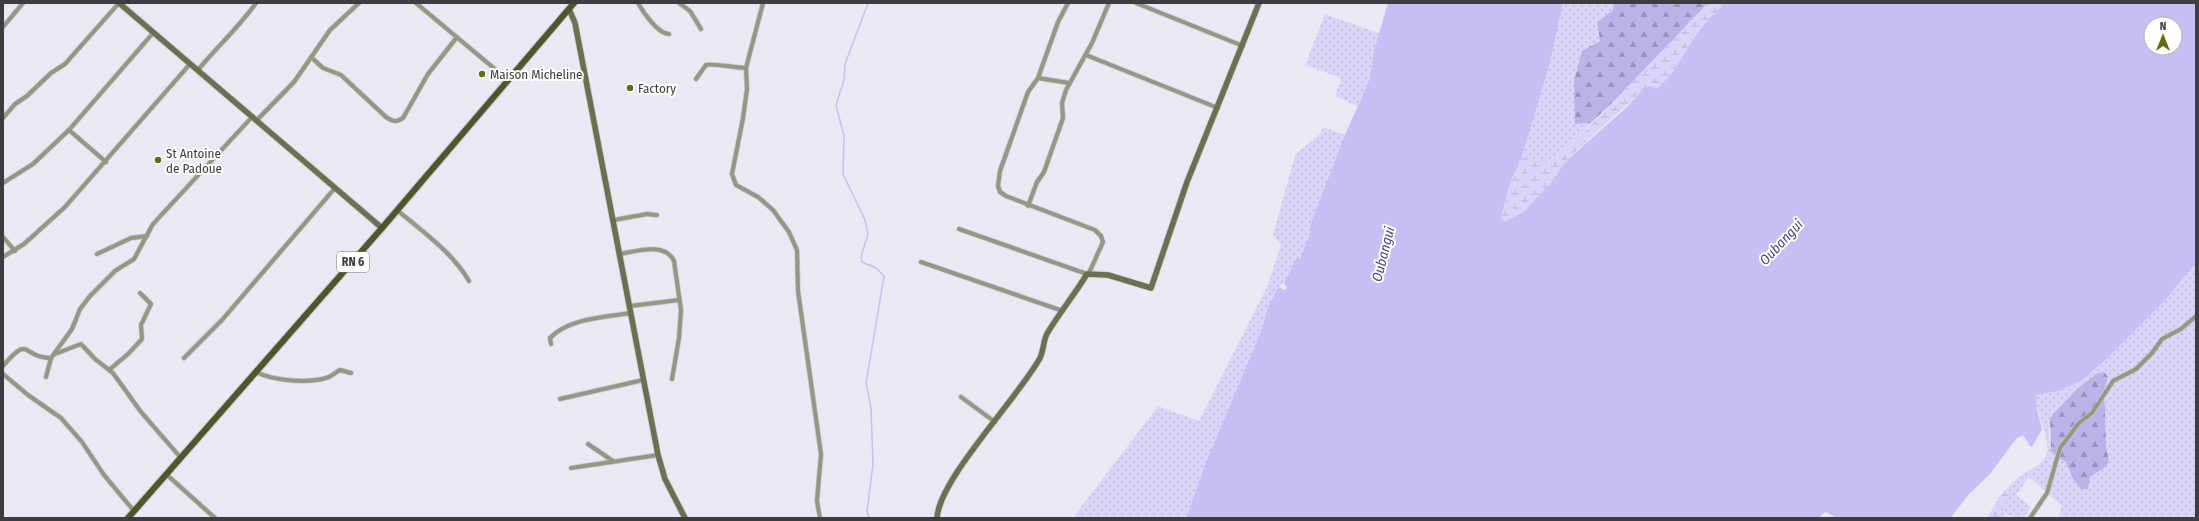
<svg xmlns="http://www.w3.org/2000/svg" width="2199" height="521" font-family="'Fira Sans Condensed',sans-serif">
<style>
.grass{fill:url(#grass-dots);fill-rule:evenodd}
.forest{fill:url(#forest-firs)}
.wetland{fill:url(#wetland-marsh)}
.water{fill:#c7bef3;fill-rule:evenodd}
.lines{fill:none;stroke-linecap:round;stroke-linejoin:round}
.stream{stroke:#c7bef3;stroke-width:1.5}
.street-casing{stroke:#c7c6cf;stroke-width:5.5}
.secondary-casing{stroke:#c7c6cf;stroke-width:7}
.primary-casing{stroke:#c7c6cf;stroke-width:8}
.street{stroke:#949882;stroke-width:4}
.secondary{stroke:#6b7150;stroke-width:5.5}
.primary{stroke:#4f562c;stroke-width:6}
.poi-dot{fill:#626d14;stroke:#fff;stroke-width:1.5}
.labels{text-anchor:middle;stroke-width:4;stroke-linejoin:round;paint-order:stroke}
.shield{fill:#fff;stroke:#777679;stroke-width:1}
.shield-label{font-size:12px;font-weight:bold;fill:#3d3c40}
.poi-label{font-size:13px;fill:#3d3c40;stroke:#fff;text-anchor:start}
.water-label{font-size:14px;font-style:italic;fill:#514281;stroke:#fff}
</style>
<defs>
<pattern id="grass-dots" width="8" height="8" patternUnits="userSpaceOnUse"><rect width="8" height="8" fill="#dad5f8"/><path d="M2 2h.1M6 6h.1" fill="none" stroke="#bcb8d6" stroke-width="1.8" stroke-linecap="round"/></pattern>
<pattern id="forest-firs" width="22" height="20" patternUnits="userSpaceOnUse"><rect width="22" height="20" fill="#bbb3e7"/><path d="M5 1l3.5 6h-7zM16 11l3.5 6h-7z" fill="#9993bd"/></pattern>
<pattern id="wetland-marsh" width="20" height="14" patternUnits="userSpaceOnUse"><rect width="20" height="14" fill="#dad5f8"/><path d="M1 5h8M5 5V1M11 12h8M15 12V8" fill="none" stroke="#bcb8d6"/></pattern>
</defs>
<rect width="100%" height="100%" fill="#eae8f3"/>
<g class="grass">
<path d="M 1563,3 L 1615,3 L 1612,11 L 1597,22 L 1600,41 L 1582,51 L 1575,124 L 1591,123 C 1584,132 1553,162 1543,163 C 1536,164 1528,158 1522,156 L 1550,63 Z"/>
<path d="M 1325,14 L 1379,33 L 1374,50 L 1370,78 L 1357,106 L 1335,96 L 1341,78 L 1305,65 Z"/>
<path d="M 1323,127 L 1345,135 L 1342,147 L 1312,220 L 1309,229 L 1311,231 L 1300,259 L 1296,259 L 1284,283 L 1279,286 L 1268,307 L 1262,329 L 1206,462 L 1186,518 L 1073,518 L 1158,406 L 1199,421 L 1267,287 L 1281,245 L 1273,235 L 1295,155 L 1321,133 Z"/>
<path d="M 2196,263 L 2196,518 L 2058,518 L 2062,506 L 2029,477 L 2016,495 L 2031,507 L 2024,518 L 2014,518 L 2005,513 L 2003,518 L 2000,518 C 2002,511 2010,487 2013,483 C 2020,471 2043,469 2047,452 C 2050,436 2035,413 2036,395 L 2058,391 L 2083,380 L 2113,353 L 2160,306 ZM 2078,388 L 2105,407 L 2106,447 L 2109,460 L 2107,466 L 2090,477 L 2073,479 L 2066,462 L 2051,451 C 2043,414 2059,413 2078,388 Z"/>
</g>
<g class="forest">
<path d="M 1615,3 L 1708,3 L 1637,79 L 1591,123 L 1575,124 L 1574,81 L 1582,51 L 1600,41 L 1597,22 L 1612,11 Z"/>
<path d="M 2104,372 L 2108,377 L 2103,394 L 2105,407 L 2106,447 L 2109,460 L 2107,466 L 2090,477 L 2088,489 L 2081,489 L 2073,479 L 2066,462 L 2055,455 L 2051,451 L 2050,420 L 2053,414 L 2078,388 L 2098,373 Z"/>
</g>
<g class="wetland">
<path d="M 1708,3 L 1725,3 C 1714,14 1701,26 1693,40 C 1681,58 1673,76 1656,89 L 1644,88 C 1621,112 1597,131 1574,153 C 1565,162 1561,171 1554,180 C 1547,189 1513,225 1502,221 L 1501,217 L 1513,172 L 1522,156 L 1541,163 L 1550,161 L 1582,134 Z"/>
<path d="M 2013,482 L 2000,518 L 1987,518 L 2000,496 Z"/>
</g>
<path class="water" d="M 1388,3 L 1563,3 L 1550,63 L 1522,156 L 1511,180 L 1501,217 L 1505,222 L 1523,212 L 1554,180 L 1563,165 L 1574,154 L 1626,108 L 1644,88 L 1650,86 L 1656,89 C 1673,76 1681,58 1693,40 C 1701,26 1714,14 1725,3 L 2196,3 L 2196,263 L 2160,306 L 2113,353 L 2083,380 L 2058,391 L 2036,395 L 2037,409 L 2042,429 L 2032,447 L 2030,446 L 2023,435 L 2016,439 L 1990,474 L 1970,493 L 1951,517 L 1837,518 L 1826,512 L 1822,514 L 1819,518 L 1186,518 L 1206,462 L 1262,329 L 1268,307 L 1279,286 L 1283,290 L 1287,288 L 1284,283 L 1296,259 L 1300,259 L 1311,231 L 1309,230 L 1312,220 L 1345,135 L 1370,78 L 1374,50 ZM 2151,24 L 2175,24 L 2175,48 L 2151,48 Z"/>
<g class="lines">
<path class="stream" d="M 868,3 L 845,64 L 844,80 L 836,105 L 844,136 L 843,174 L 865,220 L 868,234 L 861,257 L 862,262 L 876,268 L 884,276 L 866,383 L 871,408 L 873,464 L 867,511 L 869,518"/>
<g class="street-casing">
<g id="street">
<path d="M 416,3 L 508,80"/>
<path d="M 638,3 C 643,12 658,34 669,34"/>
<path d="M 679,3 L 690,11 L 701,29"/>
<path d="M 763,3 L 746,68 L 747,89 L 743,118 L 732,174 L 736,185 L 758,197 L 773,210 L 789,232 L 797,250 L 798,291 L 821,454 L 817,501 L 820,518"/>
<path d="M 1068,3 L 1058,22 L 1038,78 L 1028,92 L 1000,171 L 998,186 L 1000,192 L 1006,196 L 1095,230 L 1101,236 L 1103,242 L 1089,273"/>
<path d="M 1136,3 L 1243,46"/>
<path d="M 3,27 L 23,3"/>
<path d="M 1086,55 L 1218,108"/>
<path d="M 311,57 L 323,68 L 341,75 L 386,117 C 392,121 396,123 403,118 L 428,74 L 457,37"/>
<path d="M 198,70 C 217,47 239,27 256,3"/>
<path d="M 1038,78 L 1069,83"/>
<path d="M 696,79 L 706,65 C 714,63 735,68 746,68"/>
<path d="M 3,118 L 15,104 L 27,96 L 51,73 L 65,64 L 119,3"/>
<path d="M 256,121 L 294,82 L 330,30 L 359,3"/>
<path d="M 69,130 L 106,162"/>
<path d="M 3,183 L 33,164 L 69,130 L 153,33"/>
<path d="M 1028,206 L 1037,182 L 1044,172 L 1063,118 L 1062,103 L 1066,90 L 1092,43 L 1109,3"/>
<path d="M 397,210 C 422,231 453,253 469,281"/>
<path d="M 614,220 L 647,214 L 657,215"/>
<path d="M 959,229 L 1087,274"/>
<path d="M 3,237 L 15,251"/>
<path d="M 97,254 L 131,238 L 147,236"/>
<path d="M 620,254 C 637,251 665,242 674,261 L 681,310 L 679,338 L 672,379"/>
<path d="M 3,257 L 24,244 L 65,207 L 190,64"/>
<path d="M 921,262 L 1063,311"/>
<path d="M 630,306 L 679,300"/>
<path d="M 551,344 L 550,338 C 569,318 606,317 631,313"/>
<path d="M 55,354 L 81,344 L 95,359 L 113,373 L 141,412 L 181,458"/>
<path d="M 184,358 L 222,320 L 335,188"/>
<path d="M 3,366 C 31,333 21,358 51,358"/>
<path d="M 109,370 L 128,354 L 142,339 L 141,325 L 151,304 L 140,293"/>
<path d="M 256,372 C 274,381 310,384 329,377 C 333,375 336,372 340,370 L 351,373"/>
<path d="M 3,374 L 28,395 L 61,418 L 82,442 L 104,475 L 134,511"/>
<path d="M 46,377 L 51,358 L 72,329 L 80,309 L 90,296 L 115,271 L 134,259 L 153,224 L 252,117"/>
<path d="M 961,397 L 995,422"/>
<path d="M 560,399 L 643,380"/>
<path d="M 588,444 L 613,461"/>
<path d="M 571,468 L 658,455"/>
<path d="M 166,474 L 215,518"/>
<path d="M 2030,518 L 2047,493 L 2060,448 L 2079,423 L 2092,413 L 2113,381 L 2136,369 L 2152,353 L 2162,339 L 2181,329 L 2196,316"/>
</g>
</g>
<g class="secondary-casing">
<g id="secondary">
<path d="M 119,3 L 382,228"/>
<path d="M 569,9 L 575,23 L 658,455 L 665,479 L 685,518"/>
<path d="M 937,518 C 939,479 1018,398 1040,358 C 1044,350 1043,339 1048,332 C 1060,312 1075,294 1087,274 L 1108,275 L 1151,288 L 1187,182 L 1259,3"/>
</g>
</g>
<g class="primary-casing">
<path id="primary" d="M 128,518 L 382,228 L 574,3"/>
</g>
<use href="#street" class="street"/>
<use href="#secondary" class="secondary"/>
<use href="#primary" class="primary"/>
</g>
<g class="poi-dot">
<circle cx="482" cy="74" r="4"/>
<circle cx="630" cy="88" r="4"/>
<circle cx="158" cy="160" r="4"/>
</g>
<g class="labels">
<rect class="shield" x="337" y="252" width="32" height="20" rx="3"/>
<g class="shield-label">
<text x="353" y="266">RN 6</text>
</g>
<g class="poi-label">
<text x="490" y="79">Maison Micheline</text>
<text x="638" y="93">Factory</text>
<text x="166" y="158">St Antoine<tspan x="166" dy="15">de Padoue</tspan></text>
</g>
<g class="water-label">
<text transform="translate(1781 242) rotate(-47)" y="5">Oubangui</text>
<text transform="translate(1383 254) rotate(-76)" y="5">Oubangui</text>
</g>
</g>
<rect width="2199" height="521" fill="none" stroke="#3d3c40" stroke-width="8"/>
<g transform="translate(2163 36)"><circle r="19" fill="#ffffff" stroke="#b1b1b3"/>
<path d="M0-3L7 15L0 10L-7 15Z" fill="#626d14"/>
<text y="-6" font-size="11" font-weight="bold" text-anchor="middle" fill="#3d3c40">N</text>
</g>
</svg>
